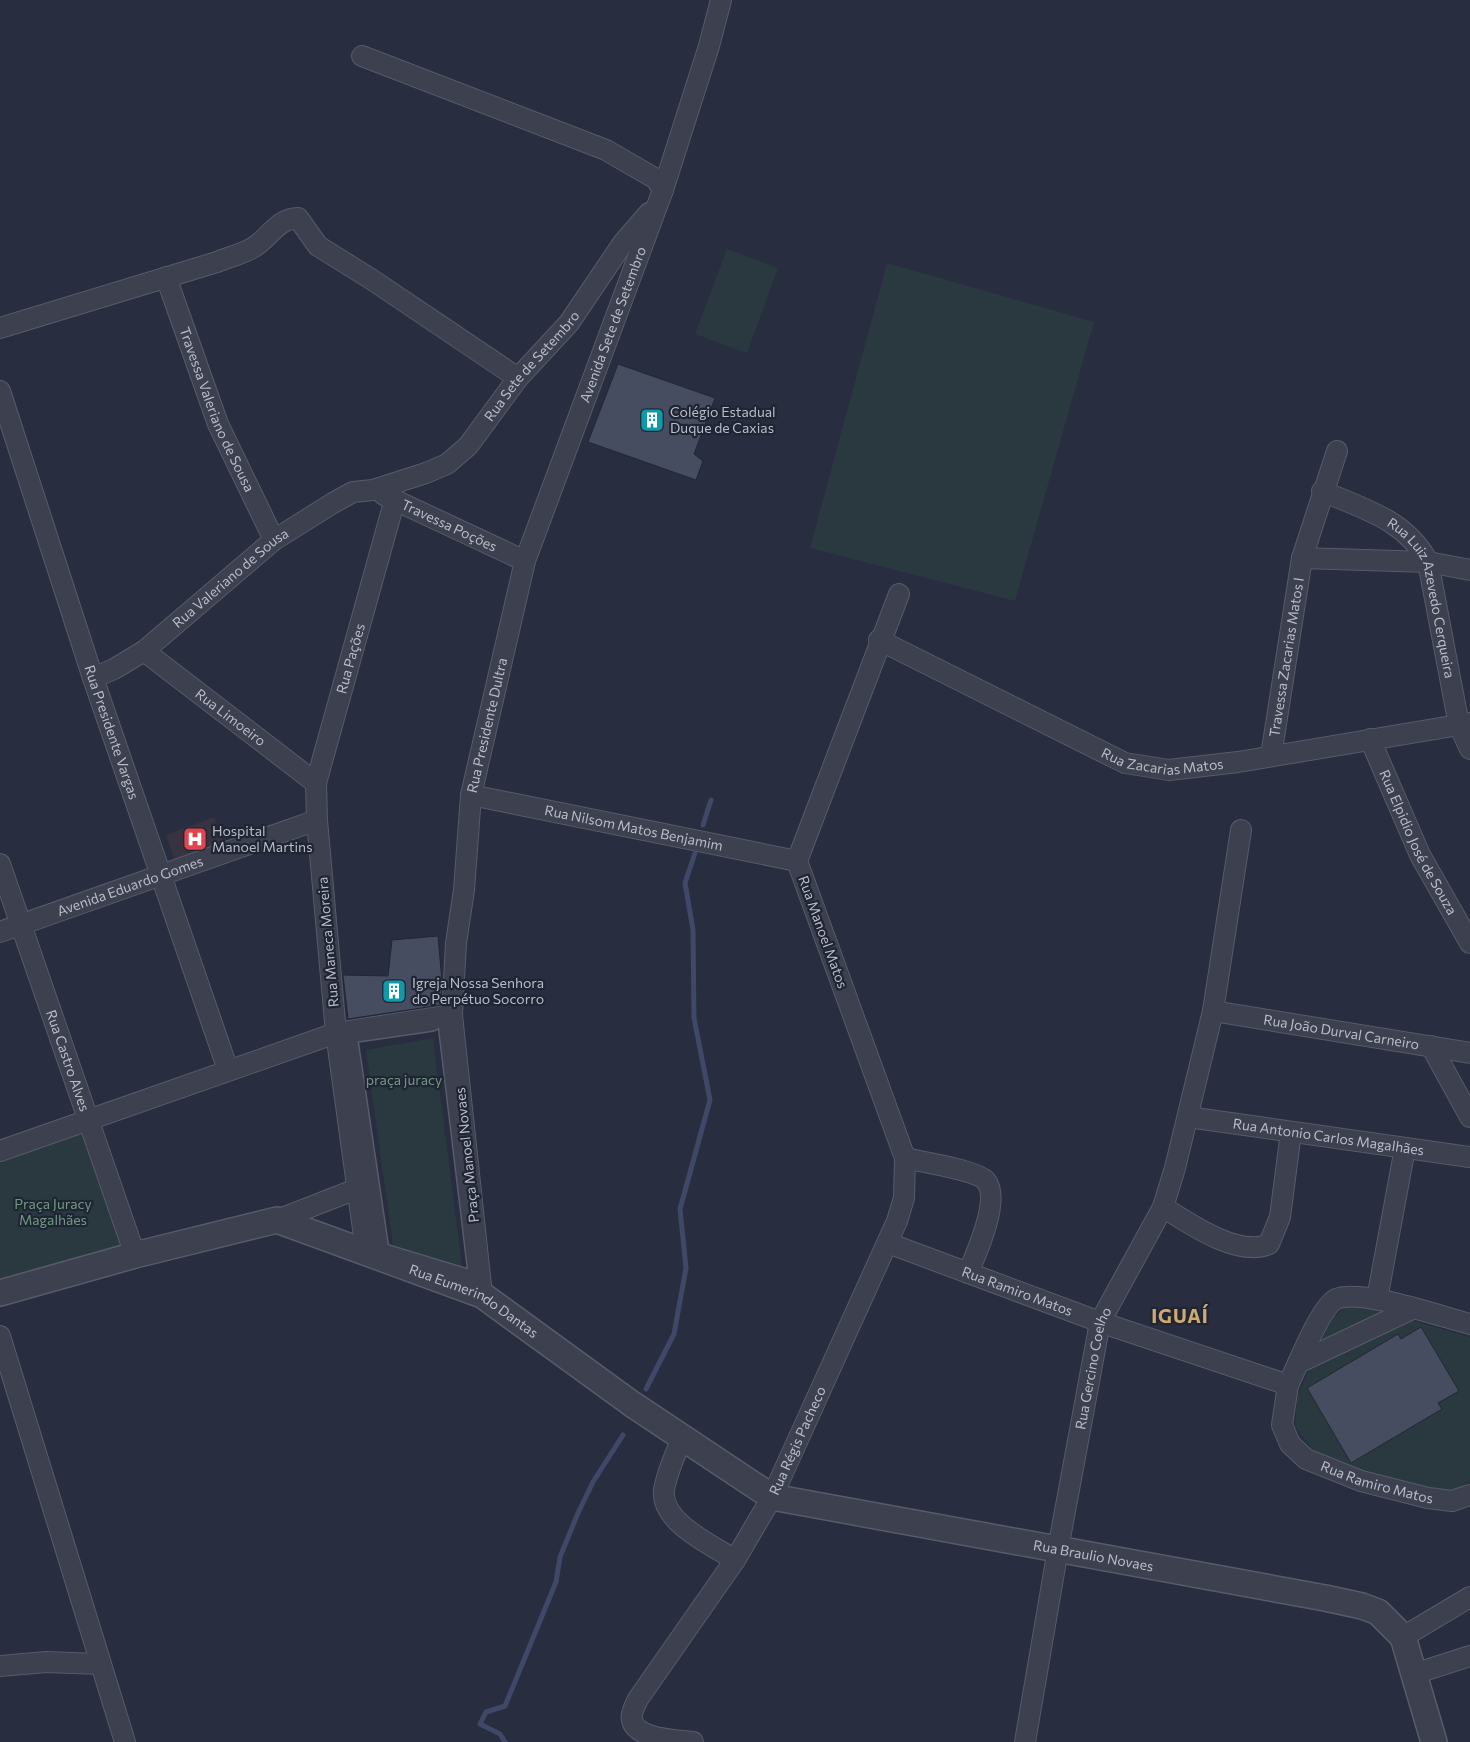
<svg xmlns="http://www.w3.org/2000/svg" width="1470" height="1742" font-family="Commissioner,sans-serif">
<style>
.medical{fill:#373341}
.green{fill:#2a3940}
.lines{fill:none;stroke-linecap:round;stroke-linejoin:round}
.stream{stroke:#3f4867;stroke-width:5}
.building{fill:#474d61;stroke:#222736}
.pedestrian-casing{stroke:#575b6a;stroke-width:18}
.minor-casing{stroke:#575b6a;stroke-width:22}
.tertiary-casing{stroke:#575b6a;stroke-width:28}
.pedestrian{stroke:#3c404f;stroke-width:15}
.minor{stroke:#3c404f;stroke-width:20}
.tertiary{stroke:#3c404f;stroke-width:25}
.labels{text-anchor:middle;stroke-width:4.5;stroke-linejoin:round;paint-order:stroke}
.street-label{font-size:14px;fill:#b8bcca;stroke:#202534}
.poi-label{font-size:14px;fill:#b8bcca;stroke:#202534;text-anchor:start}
.park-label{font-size:14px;fill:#719982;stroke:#202534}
.district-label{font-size:19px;font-weight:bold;letter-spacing:1px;fill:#ceaa6f;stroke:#202534}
</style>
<rect width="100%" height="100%" fill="#282d3f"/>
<path class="medical" d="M 214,817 L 224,843 L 175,861 L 166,835 Z"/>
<g class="green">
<path d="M 727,249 L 778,268 L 747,353 L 695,334 Z"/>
<path d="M 887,263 L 1094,322 L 1015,601 L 810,548 Z"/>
<path d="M 433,1038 L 462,1266 L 393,1246 L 366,1050 Z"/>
<path d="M 83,1132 L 122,1249 L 0,1285 L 0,1163 Z"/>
<path d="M 1356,1304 L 1470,1337 L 1470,1482 L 1451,1492 L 1330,1463 L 1311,1447 L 1295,1427 L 1297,1397 L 1325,1331 L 1334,1317 L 1345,1307 Z"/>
</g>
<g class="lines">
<g class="stream">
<path d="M 703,825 L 711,800"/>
<path d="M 646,1389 L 674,1334 L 686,1268 L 680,1209 L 710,1100 L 694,1018 L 693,930 L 685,883 L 695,853"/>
<path d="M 505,1742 L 500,1734 L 480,1724 L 486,1712 L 505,1706 L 556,1582 L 560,1557 L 578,1513 L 593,1482 L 623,1435"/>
</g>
</g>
<g class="building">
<path d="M 618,364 L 715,398 L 694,454 L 703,461 L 696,480 L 588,442 Z"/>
<path d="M 438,936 L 442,981 L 441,1005 L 348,1019 L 343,975 L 388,976 L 392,940 Z"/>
<path d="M 1421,1327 L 1459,1391 L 1438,1403 L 1442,1409 L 1351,1463 L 1307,1388 L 1398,1334 L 1401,1339 Z"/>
</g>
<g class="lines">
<g class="pedestrian-casing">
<path id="pedestrian" d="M 443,1016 L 446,1022 L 477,1280 L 381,1251 L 349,1035 L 432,1023 Z"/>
</g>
<g class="minor-casing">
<g id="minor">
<path d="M 362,56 L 606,150 L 656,179 L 663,190"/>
<path id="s1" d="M 166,277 L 218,424 L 274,540"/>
<path d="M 0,328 L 217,262 C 229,257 243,254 254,247 C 269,238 278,218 298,218 L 318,246 L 371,279 L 518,378"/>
<path id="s2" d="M 0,391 L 93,678 L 228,1070"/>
<path id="s3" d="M 1322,491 C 1364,509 1406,520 1428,562 L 1459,725 L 1470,749"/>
<path id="s4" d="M 384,495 L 525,561"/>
<path d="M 1302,558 L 1428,562 L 1470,570"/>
<path id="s5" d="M 879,640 L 1125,763 L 1169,770 L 1238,762 L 1470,723"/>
<path id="s6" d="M 144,651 L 316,783"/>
<path id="s7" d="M 93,678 L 114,669 L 144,651 L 274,540 L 333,503 L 353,492 L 373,490 L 426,473 L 447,464 L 468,446 L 518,378 L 569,323 L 623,243 L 649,213"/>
<path id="s8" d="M 1370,739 L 1420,855 L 1470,943"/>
<path id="s9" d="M 1271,756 L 1302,558 L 1337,451"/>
<path id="s10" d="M 471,795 L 797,861"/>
<path id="s11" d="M 0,864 L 135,1255"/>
<path id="s12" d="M 0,932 L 317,820"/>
<path id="s13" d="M 1213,1011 L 1470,1053"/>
<path d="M 1431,1046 L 1470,1117"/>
<path id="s14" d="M 1188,1117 L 1470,1157"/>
<path d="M 0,1151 L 336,1033 L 452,1015"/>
<path d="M 905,1158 C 921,1162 977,1170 986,1181 C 1001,1200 976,1254 968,1273"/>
<path d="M 1163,1207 C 1188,1223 1239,1258 1269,1244 L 1280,1217 L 1291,1132"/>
<path d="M 277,1220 L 359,1188"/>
<path id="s15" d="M 888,1243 L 1100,1322 L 1288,1385 C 1297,1367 1320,1307 1336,1299 C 1360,1288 1442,1317 1470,1324"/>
<path id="s16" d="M 366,1251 L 336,1033 L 317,820 L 316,783 L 395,499"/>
<path id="s17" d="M 482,1295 L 452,1015 L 456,943 L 464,890 L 471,795 L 525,561 L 663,190 L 709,46 L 721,0"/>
<path d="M 1377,1299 L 1405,1148"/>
<path d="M 0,1336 L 125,1742"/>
<path d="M 1298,1363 L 1412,1309"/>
<path id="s18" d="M 1288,1385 L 1282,1425 L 1290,1444 L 1306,1459 L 1361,1481 L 1428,1498 L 1452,1501 L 1470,1495"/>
<path d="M 682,1438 C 675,1455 667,1472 664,1490 C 660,1522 712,1545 735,1560"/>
<path d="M 1403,1637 L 1470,1597"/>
<path d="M 0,1666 L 46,1662 L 100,1664"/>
<path d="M 1414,1674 L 1470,1656"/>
<path id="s19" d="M 693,1742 C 677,1740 627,1739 632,1714 C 633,1709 636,1703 638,1699 L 735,1560 L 772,1497 L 897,1221 L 904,1198 L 905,1158 L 797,861 L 899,594"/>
<path id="s20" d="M 1025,1742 L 1058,1549 L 1100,1322 L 1163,1207 L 1175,1168 L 1213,1011 L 1241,830"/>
</g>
</g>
<g class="tertiary-casing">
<g id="tertiary">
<path id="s21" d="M 0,1293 L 135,1255 L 277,1220 L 482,1295 L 632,1404 L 772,1497 L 1325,1598 L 1362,1606 L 1378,1612 L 1403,1637 L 1434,1742"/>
</g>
</g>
<use href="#pedestrian" class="pedestrian"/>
<use href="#minor" class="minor"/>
<use href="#tertiary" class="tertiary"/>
</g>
<defs>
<g id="building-square" transform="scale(1.25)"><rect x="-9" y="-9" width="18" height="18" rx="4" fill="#0f9aa8" stroke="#202534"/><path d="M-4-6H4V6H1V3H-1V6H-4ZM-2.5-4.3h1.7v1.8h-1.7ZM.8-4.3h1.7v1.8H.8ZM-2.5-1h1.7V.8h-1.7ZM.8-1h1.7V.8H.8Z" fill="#fff"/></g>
<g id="hospital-square" transform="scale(1.25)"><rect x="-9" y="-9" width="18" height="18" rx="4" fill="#e0444e" stroke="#202534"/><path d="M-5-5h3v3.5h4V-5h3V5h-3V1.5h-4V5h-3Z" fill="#fff"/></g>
</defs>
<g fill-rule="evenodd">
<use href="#building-square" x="652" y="420"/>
<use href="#hospital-square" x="195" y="839"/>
<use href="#building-square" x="394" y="991"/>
</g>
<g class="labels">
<g class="street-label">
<text dy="5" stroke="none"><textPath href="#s17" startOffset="995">Avenida Sete de Setembro</textPath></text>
<text dy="5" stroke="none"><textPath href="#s7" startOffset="550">Rua Sete de Setembro</textPath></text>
<text dy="5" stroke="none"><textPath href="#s1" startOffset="142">Travessa Valeriano de Sousa</textPath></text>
<text dy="5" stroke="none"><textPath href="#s4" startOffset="72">Travessa Poções</textPath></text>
<text dy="5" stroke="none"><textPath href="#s7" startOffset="171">Rua Valeriano de Sousa</textPath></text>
<text dy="5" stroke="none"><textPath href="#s3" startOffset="161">Rua Luiz Azevedo Cerqueira</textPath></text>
<text dy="5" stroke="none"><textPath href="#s9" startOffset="100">Travessa Zacarias Matos I</textPath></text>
<text dy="5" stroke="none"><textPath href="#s16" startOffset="600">Rua Pações</textPath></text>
<text dy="5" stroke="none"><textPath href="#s6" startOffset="109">Rua Limoeiro</textPath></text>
<text dy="5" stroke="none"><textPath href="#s17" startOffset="574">Rua Presidente Dultra</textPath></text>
<text dy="5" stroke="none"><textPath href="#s2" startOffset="359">Rua Presidente Vargas</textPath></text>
<text dy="5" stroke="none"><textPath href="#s5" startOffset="312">Rua Zacarias Matos</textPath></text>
<text dy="5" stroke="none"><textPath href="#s10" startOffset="166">Rua Nilsom Matos Benjamim</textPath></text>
<text dy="5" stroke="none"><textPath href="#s8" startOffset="114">Rua Elpidio José de Souza</textPath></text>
<text dy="5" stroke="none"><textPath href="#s12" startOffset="138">Avenida Eduardo Gomes</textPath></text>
<text transform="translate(823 932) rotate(70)" y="5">Rua Manoel Matos</text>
<text transform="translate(328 942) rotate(-95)" y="5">Rua Maneca Moreira</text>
<text dy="5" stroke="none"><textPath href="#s13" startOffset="130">Rua João Durval Carneiro</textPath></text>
<text dy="5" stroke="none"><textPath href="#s11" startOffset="208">Rua Castro Alves</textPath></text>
<text dy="5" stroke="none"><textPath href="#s14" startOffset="142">Rua Antonio Carlos Magalhães</textPath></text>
<text transform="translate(467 1155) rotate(-96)" y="5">Praça Manoel Novaes</text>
<text dy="5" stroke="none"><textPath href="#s15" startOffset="138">Rua Ramiro Matos</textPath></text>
<text dy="5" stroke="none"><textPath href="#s21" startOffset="500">Rua Eumerindo Dantas</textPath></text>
<text dy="5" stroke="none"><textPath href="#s20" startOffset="380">Rua Gercino Coelho</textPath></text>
<text dy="5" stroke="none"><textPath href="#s19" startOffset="395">Rua Régis Pacheco</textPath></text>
<text dy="5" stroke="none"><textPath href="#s18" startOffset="158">Rua Ramiro Matos</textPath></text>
<text dy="5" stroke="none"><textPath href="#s21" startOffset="1185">Rua Braulio Novaes</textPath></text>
</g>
<g class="poi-label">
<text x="670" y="417">Colégio Estadual<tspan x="670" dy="16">Duque de Caxias</tspan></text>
<text x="212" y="836">Hospital<tspan x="212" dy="16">Manoel Martins</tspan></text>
<text x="412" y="988">Igreja Nossa Senhora<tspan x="412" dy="16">do Perpétuo Socorro</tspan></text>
</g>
<g class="park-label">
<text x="404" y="1085">praça juracy</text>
<text x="53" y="1209">Praça Juracy<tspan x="53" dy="16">Magalhães</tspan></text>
</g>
<g class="district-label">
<text x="1180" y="1323">IGUAÍ</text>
</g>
</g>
</svg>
